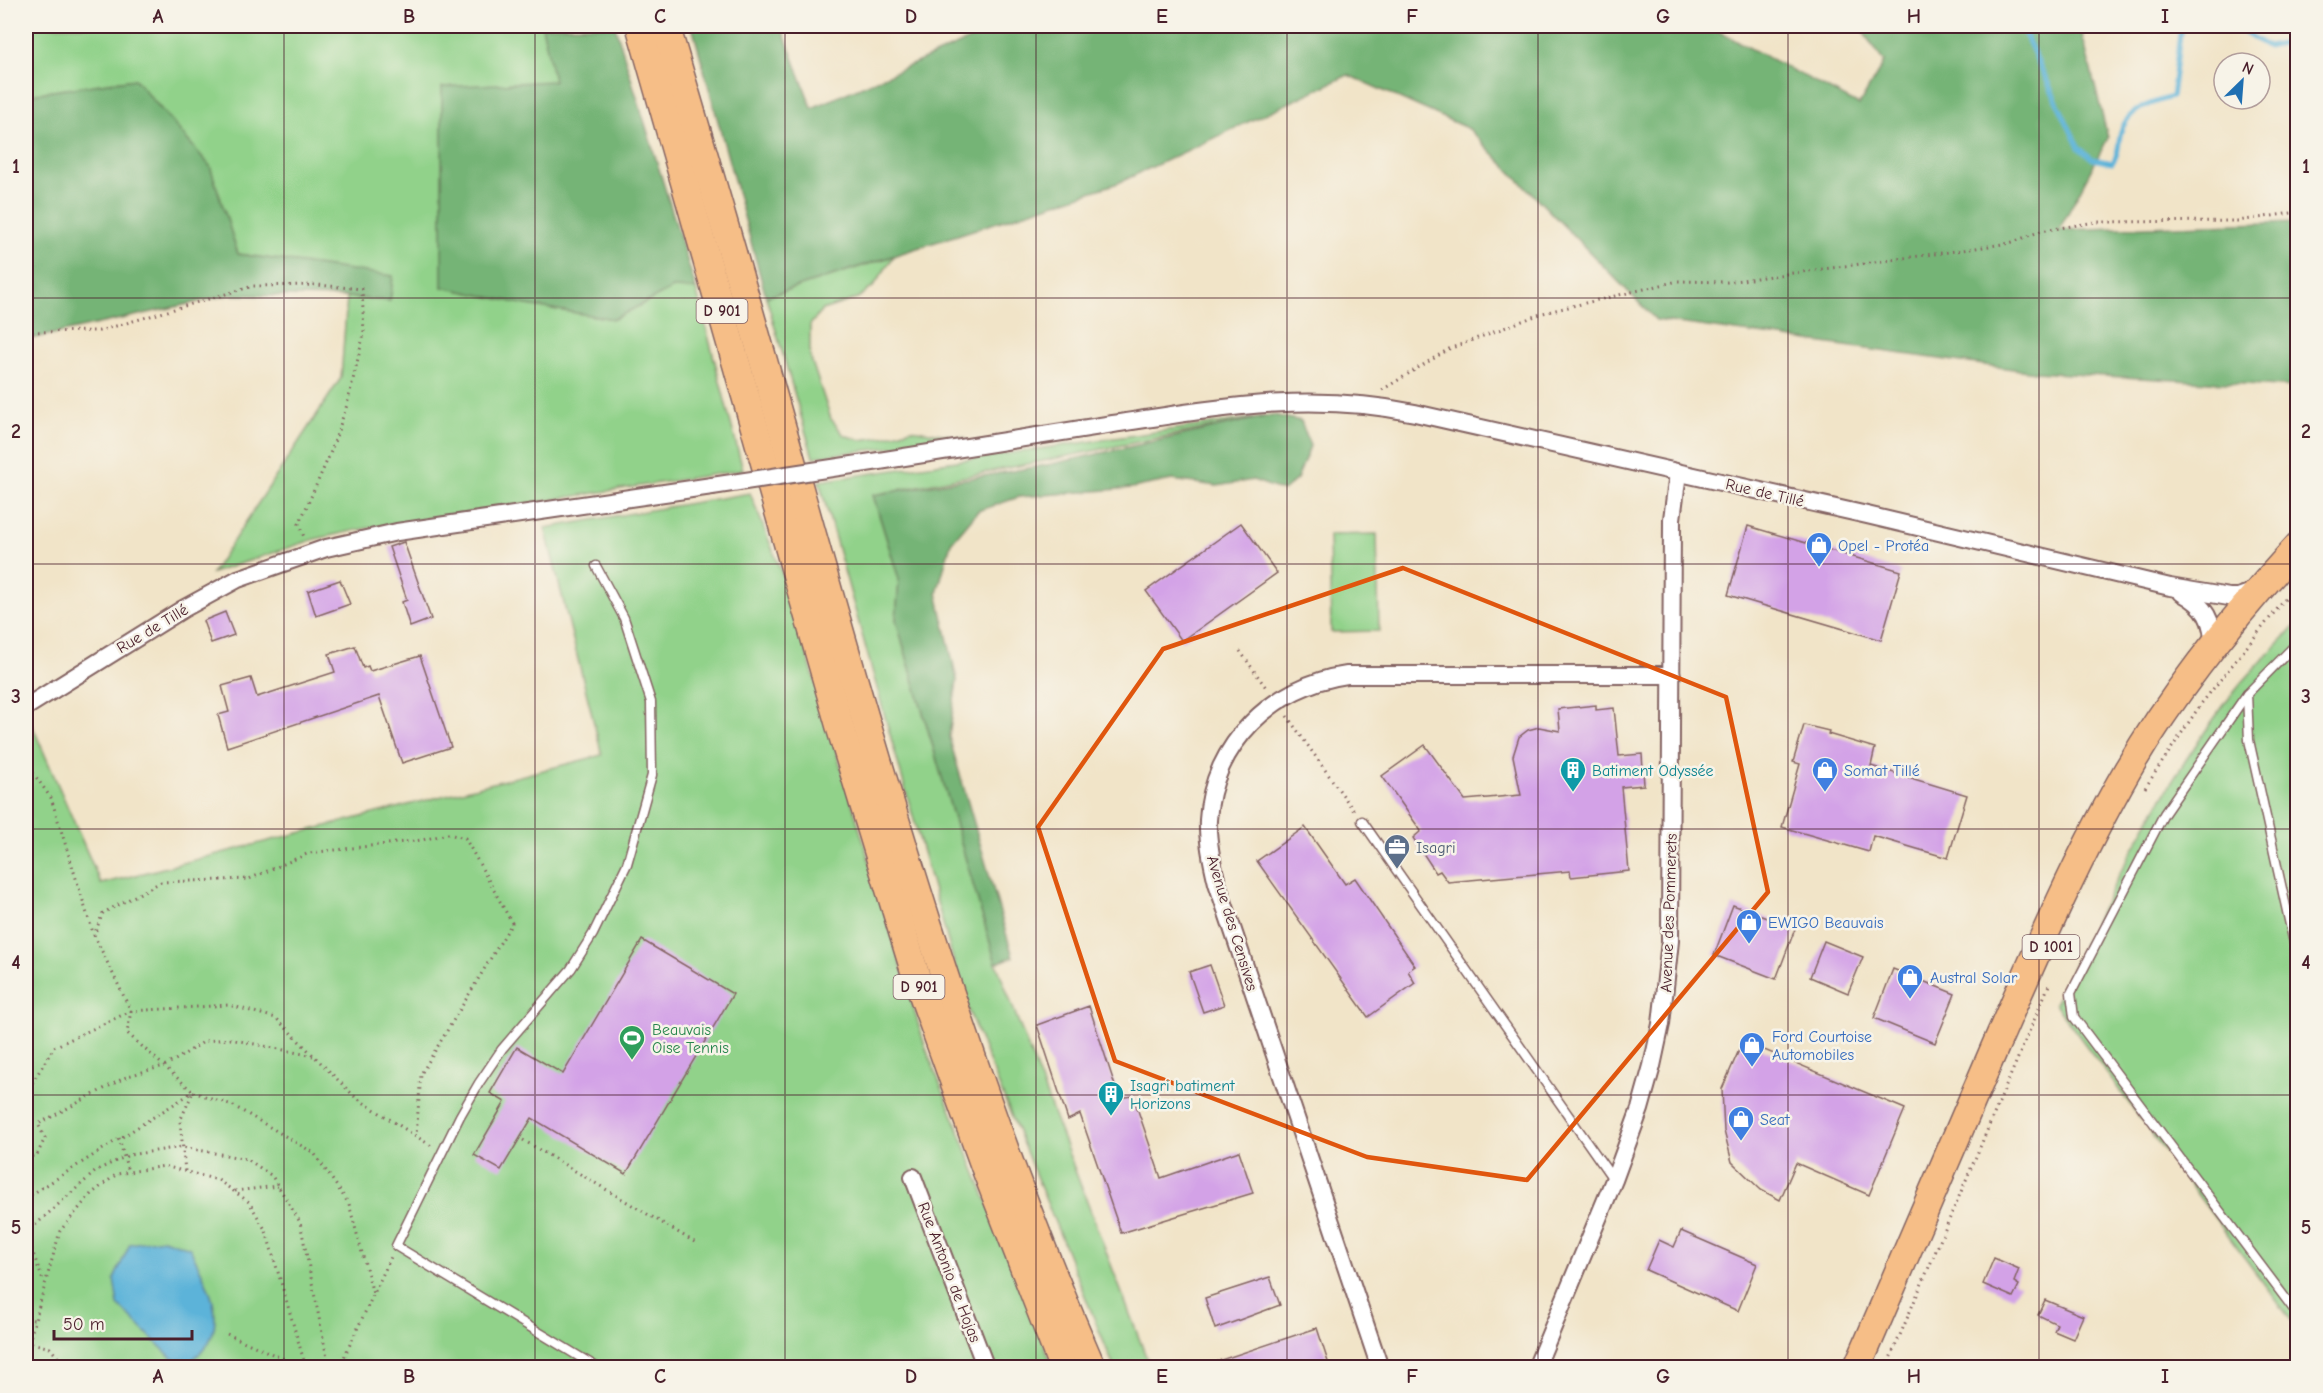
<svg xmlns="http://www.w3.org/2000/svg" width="2323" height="1393" font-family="'Comic Neue',sans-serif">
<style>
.green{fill:#91d28a;stroke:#6e785a;stroke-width:1.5}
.forest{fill:#74b476;stroke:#5f6a50;stroke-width:1.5}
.water{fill:#5cb3d9;stroke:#536982;stroke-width:1.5}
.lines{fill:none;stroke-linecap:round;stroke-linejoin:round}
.stream{stroke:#5cb3d9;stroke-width:5}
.building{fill:#d3a2e7}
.lane-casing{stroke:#846462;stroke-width:11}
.street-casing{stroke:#846462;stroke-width:20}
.primary-casing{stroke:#846462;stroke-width:30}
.path{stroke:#846462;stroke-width:3;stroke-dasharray:1.5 4.5;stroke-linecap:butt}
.lane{stroke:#fff;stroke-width:8}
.street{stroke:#fff;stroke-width:16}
.primary{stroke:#f6be87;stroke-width:27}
.street-bridge-casing{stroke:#846462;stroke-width:20;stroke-linecap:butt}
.street-bridge{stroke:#fff;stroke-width:16}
.marked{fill:none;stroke:#e0560e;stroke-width:4.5;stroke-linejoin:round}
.grid{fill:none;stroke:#4a1f2b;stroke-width:1.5;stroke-opacity:0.55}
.labels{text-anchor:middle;stroke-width:5;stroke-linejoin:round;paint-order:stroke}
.shield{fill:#f7f3e8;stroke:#7e5f64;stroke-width:1.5}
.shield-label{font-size:15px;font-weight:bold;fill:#4a1f2b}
.street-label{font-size:16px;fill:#4a1f2b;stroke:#f7f3e8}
.shop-label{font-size:16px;fill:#366cbe;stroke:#f7f3e8;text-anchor:start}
.culture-label{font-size:16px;fill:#0d838f;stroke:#f7f3e8;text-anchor:start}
.service-label{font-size:16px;fill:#4e5e75;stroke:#f7f3e8;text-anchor:start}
.leisure-label{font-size:16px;fill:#27864d;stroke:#f7f3e8;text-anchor:start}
.neatline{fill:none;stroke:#4a1f2b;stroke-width:2}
.grid-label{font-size:20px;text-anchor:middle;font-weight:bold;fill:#4a1f2b}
</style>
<rect width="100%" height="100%" fill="#f7f3e8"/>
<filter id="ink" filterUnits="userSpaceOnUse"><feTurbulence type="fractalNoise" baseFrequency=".0167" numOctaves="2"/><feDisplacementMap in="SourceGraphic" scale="12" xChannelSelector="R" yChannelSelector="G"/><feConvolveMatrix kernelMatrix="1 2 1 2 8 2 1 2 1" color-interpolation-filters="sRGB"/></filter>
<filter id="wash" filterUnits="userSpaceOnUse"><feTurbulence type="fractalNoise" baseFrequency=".008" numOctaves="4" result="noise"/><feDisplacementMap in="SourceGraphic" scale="24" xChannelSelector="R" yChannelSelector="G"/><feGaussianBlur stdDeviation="1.35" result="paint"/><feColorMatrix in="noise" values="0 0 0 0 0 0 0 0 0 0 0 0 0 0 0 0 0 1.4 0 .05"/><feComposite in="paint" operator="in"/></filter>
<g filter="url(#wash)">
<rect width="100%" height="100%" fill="#f1e4c8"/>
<g class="green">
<path d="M 26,26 L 542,26 L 555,81 L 442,287 L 527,305 L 614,319 L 673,288 L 696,289 L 743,470 L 357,530 L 315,539 L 212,573 L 341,378 L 347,297 L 390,301 L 393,277 L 238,254 L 210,166 L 135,79 L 26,95 Z"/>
<path d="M 894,256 L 873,287 L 856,299 L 822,310 L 810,325 L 810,356 L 831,419 L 844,435 L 860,440 L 888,436 L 911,429 L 966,438 L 813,457 L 766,297 Z"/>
<path d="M 1273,415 L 873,495 L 899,579 L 896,620 L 996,963 L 1150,1367 L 1114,1367 L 965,1002 L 819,481 Z"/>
<path d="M 750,493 L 785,581 L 925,1046 L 1053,1367 L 26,1367 L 26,730 L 32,725 L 101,884 L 602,755 L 545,528 Z"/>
<path d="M 1377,534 L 1379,631 L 1331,632 L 1329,535 Z"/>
<path d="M 2297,624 L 2297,1328 L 2055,1004 C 2104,901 2155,798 2224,705 C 2245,676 2273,650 2297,624 Z"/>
</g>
<g class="forest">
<path d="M 542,26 L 615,26 L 696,289 L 673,288 L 614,319 L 527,305 L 442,287 L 442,87 L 554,81 Z"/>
<path d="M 692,26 L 781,26 L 812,108 L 1001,26 L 1708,26 L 1859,105 L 1884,62 L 1859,26 L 2080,26 L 2108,138 L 2059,230 L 2297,222 L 2297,387 L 2035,372 L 1656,320 L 1469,129 L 1348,75 L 1118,183 L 766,297 Z"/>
<path d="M 135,79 L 210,166 L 238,254 L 393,276 L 390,301 L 347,297 L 229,295 L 26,340 L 26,95 Z"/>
<path d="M 1273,415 L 1301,421 L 1310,446 L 1297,479 L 1283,491 L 1253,480 L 1217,486 L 1172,480 L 1132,488 L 1019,497 L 978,511 L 951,543 L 937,593 L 957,680 L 949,737 L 1013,957 L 996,963 L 896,620 L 899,579 L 873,495 L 1052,464 Z"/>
</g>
<path class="water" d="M 163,1239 L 190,1248 C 204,1278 229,1317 205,1348 C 201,1353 195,1357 191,1361 L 172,1358 L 118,1305 L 114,1279 L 130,1244 Z"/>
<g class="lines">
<g class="stream">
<path d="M 2021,26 L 2079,148 L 2093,159 L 2112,163 C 2119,153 2118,147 2120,135 C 2126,109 2150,103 2172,97 L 2181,26"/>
<path d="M 2229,26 L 2248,34 L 2268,47 L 2281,44 L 2298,49"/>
</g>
</g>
<g id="blocks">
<g class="building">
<path d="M 1241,523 L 1277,573 L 1182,641 L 1146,591 Z"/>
<path d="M 1748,526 L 1901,571 L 1881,640 L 1728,595 Z"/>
<path d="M 404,542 L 431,619 L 410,627 L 402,602 L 407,600 L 389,547 Z"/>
<path d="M 340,580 L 350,604 L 316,616 L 308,591 Z"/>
<path d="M 225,612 L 234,635 L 211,643 L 203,621 Z"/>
<path d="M 355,646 L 363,668 L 368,666 L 370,671 L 420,656 L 451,747 L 402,763 L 379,696 L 227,747 L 218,715 L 229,712 L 222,686 L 251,678 L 257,697 L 335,672 L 329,654 Z"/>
<path d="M 1596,705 L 1596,710 L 1614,708 L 1619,756 L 1642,754 L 1644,785 L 1621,787 L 1629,871 L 1571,877 L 1570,871 L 1448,882 L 1440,871 L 1436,873 L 1413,838 L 1421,831 L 1382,776 L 1425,745 L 1465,800 L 1521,795 L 1513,756 L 1519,737 L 1528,730 L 1539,727 L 1560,731 L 1558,709 Z"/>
<path d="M 1804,725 L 1829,731 L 1828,734 L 1875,748 L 1871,766 L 1967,795 L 1948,858 L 1873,836 L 1869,852 L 1782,827 L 1800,764 L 1793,762 Z"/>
<path d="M 1305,827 L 1345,884 L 1355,878 L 1415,966 L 1408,971 L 1415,983 L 1368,1017 L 1257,861 Z"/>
<path d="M 1733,905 L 1795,929 L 1776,979 L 1714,955 Z"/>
<path d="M 642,940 L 733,994 L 626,1174 L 532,1118 L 501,1170 L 474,1155 L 505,1102 L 490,1093 L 517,1047 L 563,1074 Z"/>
<path d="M 1824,941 L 1863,957 L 1848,993 L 1810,977 Z"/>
<path d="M 1210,965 L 1224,1005 L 1203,1012 L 1189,972 Z"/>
<path d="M 1893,969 L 1955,994 L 1935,1043 L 1874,1018 Z"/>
<path d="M 1089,1006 L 1119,1098 L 1133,1096 L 1161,1178 L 1239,1151 L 1253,1193 L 1121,1233 L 1080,1114 L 1068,1120 L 1037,1025 Z"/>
<path d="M 1743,1041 L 1905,1109 L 1869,1195 L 1796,1163 L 1780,1200 L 1761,1190 L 1732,1162 L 1724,1131 L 1722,1089 Z"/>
<path d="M 1681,1231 L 1757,1264 L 1738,1311 L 1646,1270 L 1659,1240 L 1674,1247 Z"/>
<path d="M 1994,1258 L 2019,1269 L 2014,1282 L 2019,1285 L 2013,1297 L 1983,1284 Z"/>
<path d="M 1270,1277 L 1280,1305 L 1215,1329 L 1205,1298 Z"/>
<path d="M 2045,1300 L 2083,1316 L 2073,1339 L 2054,1331 L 2057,1324 L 2038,1315 Z"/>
<path d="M 1317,1328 L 1330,1368 L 1207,1368 L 1206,1365 Z"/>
</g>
</g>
</g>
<g filter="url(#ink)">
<use href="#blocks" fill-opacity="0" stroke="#846462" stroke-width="1.5"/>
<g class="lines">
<g class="lane-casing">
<g id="lane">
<path d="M 596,566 L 624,618 L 651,702 L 652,775 L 627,864 L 593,934 L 571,969 L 502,1049 L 479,1083 L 460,1116 L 396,1246 L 598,1368"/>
<path d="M 2298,642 L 2247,694 L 2249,740 L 2298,961"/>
<path d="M 2247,694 L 2164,814 L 2071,993 L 2074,1017 L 2298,1315"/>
<path d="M 1362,821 L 1613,1179"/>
</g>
</g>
<g class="street-casing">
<g id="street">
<path d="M 879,461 C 957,449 1035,436 1113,424 C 1218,408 1309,391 1415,413 L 1867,515 L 2170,587 L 2229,597 L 2238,597 L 2255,591"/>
<path d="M 2182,593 C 2205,605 2214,621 2213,647"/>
<path d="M 26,707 L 183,609 L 238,579 L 326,548 L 397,532 L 712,486"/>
<path d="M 913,1177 L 986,1368"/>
<path d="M 1380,1368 L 1217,883 C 1212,863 1207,841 1208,820 C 1212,744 1274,685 1347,675 L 1672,675"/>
<path d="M 1536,1368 L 1614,1180 L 1640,1109 L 1652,1066 L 1661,1024 L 1670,941 L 1672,519 L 1678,473"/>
</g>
</g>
<g class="primary-casing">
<g id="primary">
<path d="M 640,26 L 840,727 L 916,976 L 984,1165 L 1063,1368"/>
<path d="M 666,26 C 703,152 741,279 776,406 C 868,731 957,1058 1092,1368"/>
<path d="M 1857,1368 C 1903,1261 1949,1154 1995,1047 C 2036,953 2076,860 2127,771 C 2174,690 2235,615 2298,546"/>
</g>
</g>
<g class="path">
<path d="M 26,332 L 99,331 L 253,286 L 318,285 L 362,289 L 364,333 L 347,405 L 330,454 L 299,524 L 304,537"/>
<path d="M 1382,390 L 1449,349 L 1543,313 L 1678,281 L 1727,282 L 1956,251 L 2010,243 L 2041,231 L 2096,222 L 2238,221 L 2298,212"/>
<path d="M 1240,651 L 1267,689"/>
<path d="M 1287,716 L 1354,811"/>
<path d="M 26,763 L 51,798 L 93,933"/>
<path d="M 2145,788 L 2201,704 L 2298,583"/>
<path d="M 26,1093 L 54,1047 L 131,1011 L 229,1005 L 276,1018 L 355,1097 L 433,1147"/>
<path d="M 119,1138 L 128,1172"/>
<path d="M 523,1140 L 696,1243"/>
<path d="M 26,1158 L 37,1155 L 45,1138 L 38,1124 L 128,1076 L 164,1066 L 177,1059 L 205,1041 L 230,1039 L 313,1056"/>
<path d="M 185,1171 L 180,1121 L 193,1092 L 127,1033 L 131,1011 L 94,935 L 103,913 L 161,882 L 249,879 L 309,853 L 422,840 L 448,834 L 465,838 L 512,923 L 421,1074 L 416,1136"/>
<path d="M 235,1191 L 278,1186"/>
<path d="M 26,1198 L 193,1092 L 232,1105 L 314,1153 L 349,1204 L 373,1294"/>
<path d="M 26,1226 L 27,1237 L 44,1283"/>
<path d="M 26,1240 L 32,1228 L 97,1170 L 129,1155 L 182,1147 L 247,1159 L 272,1176 L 300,1222 L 329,1368"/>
<path d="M 26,1319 L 35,1320"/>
<path d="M 227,1334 L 304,1368"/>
<path d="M 29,1342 L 60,1231 L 91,1194 L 117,1174 L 164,1166 L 218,1180 L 249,1202 L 266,1231 L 306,1368"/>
<path d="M 26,1343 L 29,1342 L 50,1348 L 67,1368"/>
<path d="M 341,1368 L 345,1355 L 391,1257"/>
<path d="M 1886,1368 L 2049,985"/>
</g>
<use href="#lane" class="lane"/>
<use href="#street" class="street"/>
<use href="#primary" class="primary"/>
<g class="street-bridge-casing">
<path id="street-bridge" d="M 712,486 L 879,461"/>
</g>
<use href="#street-bridge" class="street-bridge"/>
</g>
</g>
<path class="marked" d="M 1403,568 L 1726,697 L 1768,892 L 1527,1180 L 1367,1157 L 1115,1061 L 1038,827 L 1163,649 Z"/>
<path class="grid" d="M 284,26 L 284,1368M 535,26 L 535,1368M 785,26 L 785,1368M 1036,26 L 1036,1368M 1287,26 L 1287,1368M 1538,26 L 1538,1368M 1788,26 L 1788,1368M 2039,26 L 2039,1368M 26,298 L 2298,298M 26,564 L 2298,564M 26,829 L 2298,829M 26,1095 L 2298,1095"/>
<defs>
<g id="shop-pin" transform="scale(1.35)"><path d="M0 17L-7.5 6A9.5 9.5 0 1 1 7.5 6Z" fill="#3f7fe0" stroke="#f7f3e8"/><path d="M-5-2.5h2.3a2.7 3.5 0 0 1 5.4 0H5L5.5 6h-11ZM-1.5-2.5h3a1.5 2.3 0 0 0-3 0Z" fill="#fff"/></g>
<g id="building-pin" transform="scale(1.35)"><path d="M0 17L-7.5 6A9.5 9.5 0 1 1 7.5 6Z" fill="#0f9aa8" stroke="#f7f3e8"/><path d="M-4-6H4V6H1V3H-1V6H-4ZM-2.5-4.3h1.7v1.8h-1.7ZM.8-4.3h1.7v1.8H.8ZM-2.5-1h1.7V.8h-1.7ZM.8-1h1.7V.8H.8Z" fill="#fff"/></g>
<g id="office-pin" transform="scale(1.35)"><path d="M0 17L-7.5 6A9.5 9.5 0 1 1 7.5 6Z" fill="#5c6f8a" stroke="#f7f3e8"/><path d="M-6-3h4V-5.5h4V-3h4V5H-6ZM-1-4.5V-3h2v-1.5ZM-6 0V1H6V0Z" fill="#fff"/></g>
<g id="stadium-pin" transform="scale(1.35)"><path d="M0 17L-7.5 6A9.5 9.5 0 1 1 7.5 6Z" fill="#2e9e5b" stroke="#f7f3e8"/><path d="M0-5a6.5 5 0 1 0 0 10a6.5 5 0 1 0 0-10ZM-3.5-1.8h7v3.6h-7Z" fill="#fff"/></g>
</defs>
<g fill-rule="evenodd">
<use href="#shop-pin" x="1819" y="545"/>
<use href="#building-pin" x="1573" y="770"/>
<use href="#shop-pin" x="1825" y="770"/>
<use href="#office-pin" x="1397" y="847"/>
<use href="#shop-pin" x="1749" y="922"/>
<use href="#shop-pin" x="1910" y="977"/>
<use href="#stadium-pin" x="632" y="1038"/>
<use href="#shop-pin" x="1752" y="1045"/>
<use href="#building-pin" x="1111" y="1094"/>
<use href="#shop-pin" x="1741" y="1119"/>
</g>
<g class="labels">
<g class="shield">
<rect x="696.5" y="299" width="51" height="24" rx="4.5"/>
<rect x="2022.5" y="935" width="57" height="24" rx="4.5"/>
<rect x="893.5" y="975" width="51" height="24" rx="4.5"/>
</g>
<g class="shield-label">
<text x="722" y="316">D 901</text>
<text x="2051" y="952">D 1001</text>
<text x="919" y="992">D 901</text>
</g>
<g class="street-label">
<text transform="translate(1765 492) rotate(13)" y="6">Rue de Tillé</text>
<text transform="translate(152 628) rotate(-31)" y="6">Rue de Tillé</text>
<text transform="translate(1668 913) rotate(-88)" y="6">Avenue des Pommerets</text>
<text transform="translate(1233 923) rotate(73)" y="6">Avenue des Censives</text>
<text transform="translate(950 1272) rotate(69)" y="6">Rue Antonio de Hojas</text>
</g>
<g class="shop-label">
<text x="1838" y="551">Opel - Protéa</text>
<text x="1844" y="776">Somat Tillé</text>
<text x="1768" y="928">EWIGO Beauvais</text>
<text x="1930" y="983">Austral Solar</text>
<text x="1772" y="1042">Ford Courtoise<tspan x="1772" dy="18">Automobiles</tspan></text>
<text x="1760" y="1125">Seat</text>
</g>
<g class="culture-label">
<text x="1592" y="776">Batiment Odyssée</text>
<text x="1130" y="1091">Isagri batiment<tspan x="1130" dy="18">Horizons</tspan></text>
</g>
<g class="service-label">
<text x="1416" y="853">Isagri</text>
</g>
<g class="leisure-label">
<text x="652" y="1035">Beauvais<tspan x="652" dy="18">Oise Tennis</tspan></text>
</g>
</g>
<rect width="2323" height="1393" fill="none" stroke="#f7f3e8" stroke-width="66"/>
<g transform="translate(2242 81) rotate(25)"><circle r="28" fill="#f7f3e8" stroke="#b29e9c" stroke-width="1.5"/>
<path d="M0-4.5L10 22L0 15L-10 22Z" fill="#1f6fb2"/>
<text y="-9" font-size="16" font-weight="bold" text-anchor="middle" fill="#4a1f2b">N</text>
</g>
<path d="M54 1330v9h138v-9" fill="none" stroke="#4a1f2b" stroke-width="3"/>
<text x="63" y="1330" font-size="18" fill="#4a1f2b" stroke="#f7f3e8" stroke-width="4.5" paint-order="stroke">50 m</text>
<rect x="33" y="33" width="2257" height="1327" class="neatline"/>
<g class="grid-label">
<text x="158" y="23">A</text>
<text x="409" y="23">B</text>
<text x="660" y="23">C</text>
<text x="911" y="23">D</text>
<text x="1162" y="23">E</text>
<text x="1412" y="23">F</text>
<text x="1663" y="23">G</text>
<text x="1914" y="23">H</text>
<text x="2165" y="23">I</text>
<text x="16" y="173">1</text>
<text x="2306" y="173">1</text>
<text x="16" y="438">2</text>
<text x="2306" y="438">2</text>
<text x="16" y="703">3</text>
<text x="2306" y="703">3</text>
<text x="16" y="969">4</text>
<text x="2306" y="969">4</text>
<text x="16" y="1234">5</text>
<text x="2306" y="1234">5</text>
<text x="158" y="1383">A</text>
<text x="409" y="1383">B</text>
<text x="660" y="1383">C</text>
<text x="911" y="1383">D</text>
<text x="1162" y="1383">E</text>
<text x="1412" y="1383">F</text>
<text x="1663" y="1383">G</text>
<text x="1914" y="1383">H</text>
<text x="2165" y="1383">I</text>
</g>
</svg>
